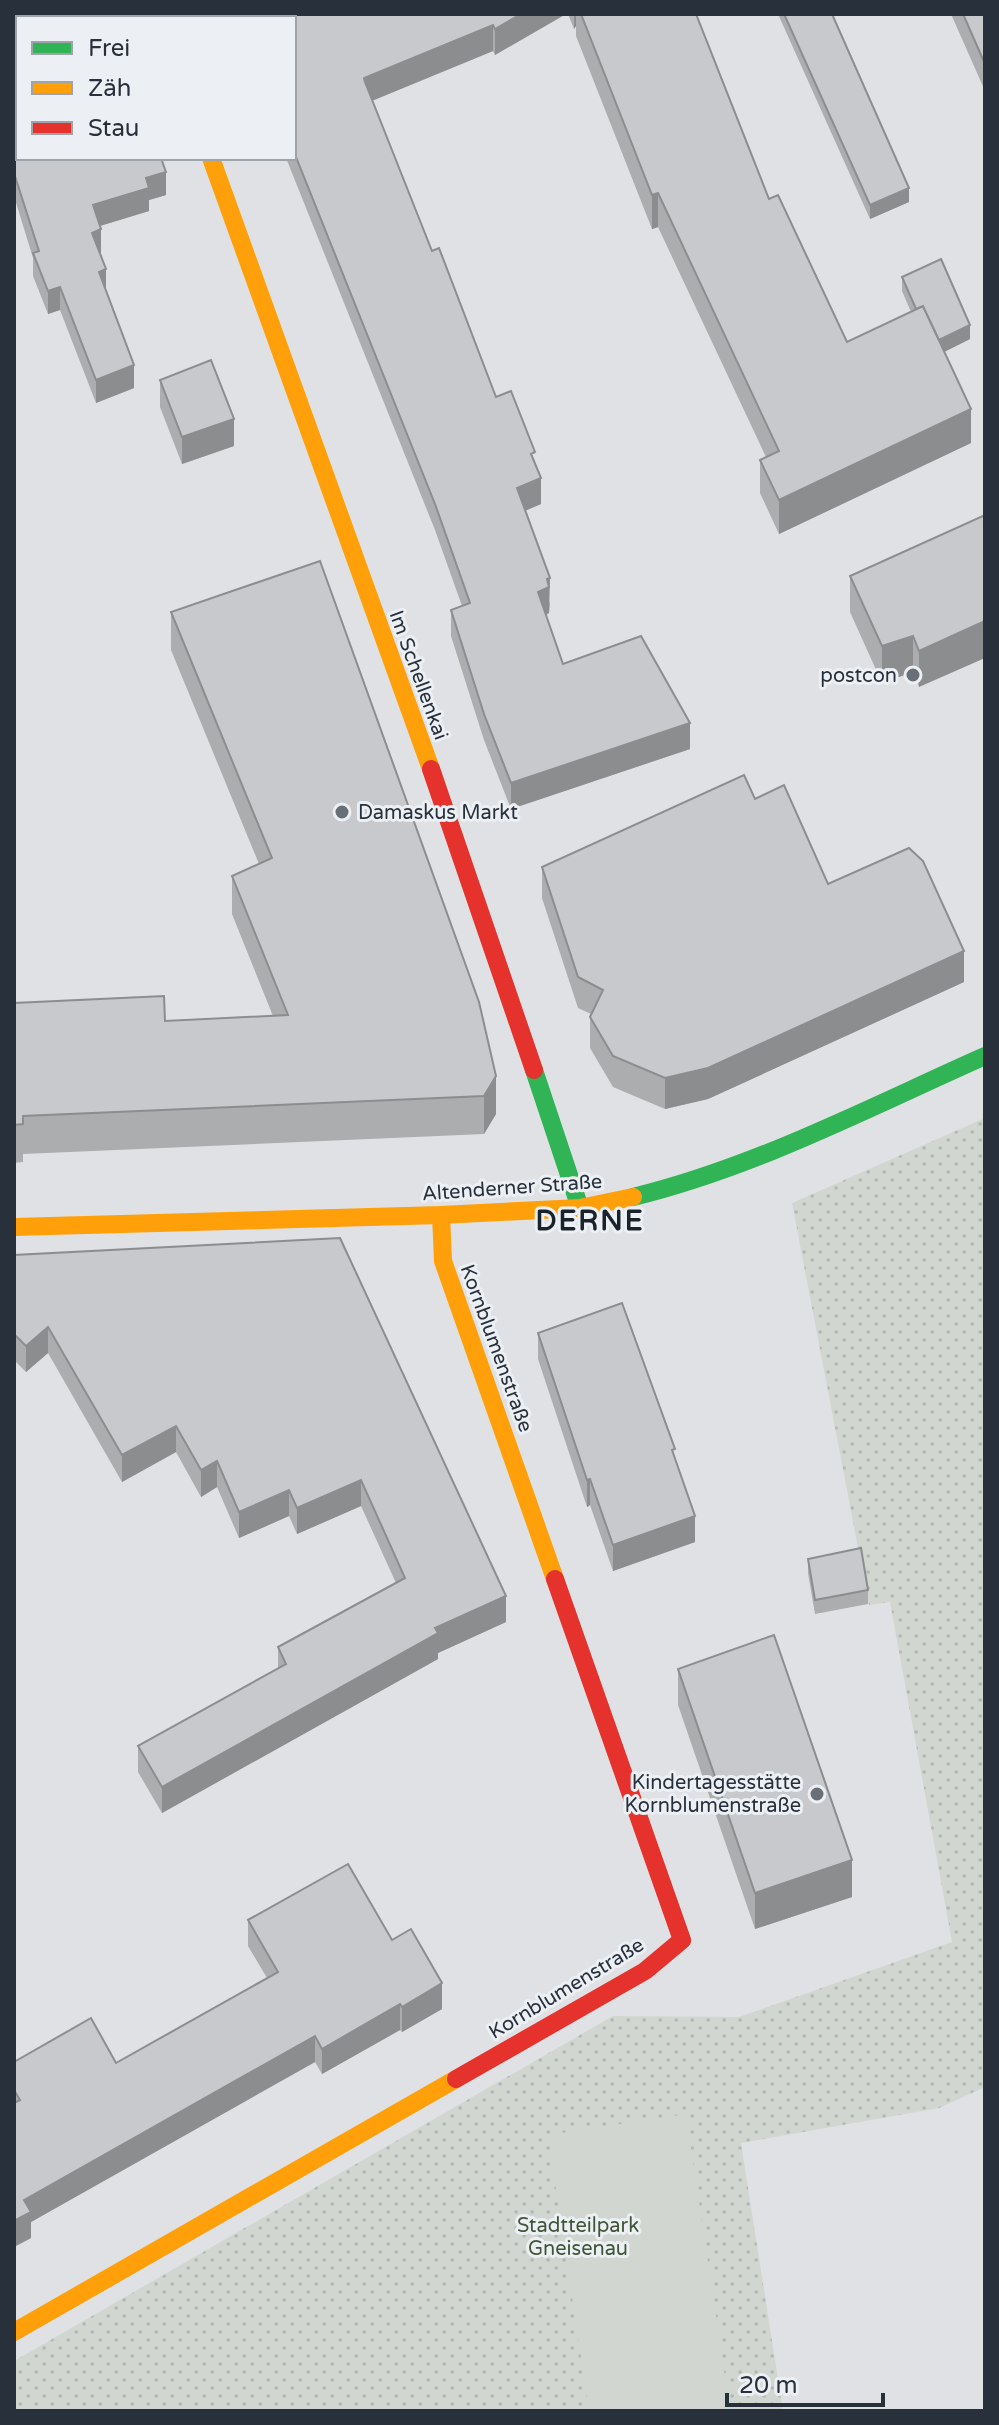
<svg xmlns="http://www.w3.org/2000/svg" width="999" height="2425" font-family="'Varela Round',sans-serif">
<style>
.park{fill:url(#park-dots)}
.garden{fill:#d1d7d0}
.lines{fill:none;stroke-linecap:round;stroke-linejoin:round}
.fast{stroke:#30b455;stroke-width:18}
.slow{stroke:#ff9f0a;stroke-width:18}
.jam{stroke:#e5322d;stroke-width:18}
.wall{fill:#abadaf}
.shaded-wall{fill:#8b8d8f}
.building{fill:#c7c9cc;stroke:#8b8d8f;stroke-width:2}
.poi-dot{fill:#686f76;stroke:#ecf0f4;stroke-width:3}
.labels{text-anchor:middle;stroke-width:6;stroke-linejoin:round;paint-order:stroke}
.street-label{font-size:20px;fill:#28313b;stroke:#ecf0f4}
.poi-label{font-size:20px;fill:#28313b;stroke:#ecf0f4;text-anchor:end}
.park-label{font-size:20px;fill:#3f5636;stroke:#ecf0f4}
.district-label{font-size:28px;font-weight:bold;letter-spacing:2px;fill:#1a222c;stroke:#ecf0f4}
</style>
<defs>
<pattern id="park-dots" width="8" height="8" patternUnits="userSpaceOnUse" patternTransform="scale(2)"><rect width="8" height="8" fill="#d1d7d0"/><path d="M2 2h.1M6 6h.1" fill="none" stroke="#b3b9b4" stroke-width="1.8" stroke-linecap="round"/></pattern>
</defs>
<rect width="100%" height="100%" fill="#dfe1e4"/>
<path class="park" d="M 985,1118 L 985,2087 L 939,2108 L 741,2143 L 783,2411 L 14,2411 L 14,2361 L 613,2016 L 739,2017 L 952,1942 L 890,1602 L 869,1605 L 792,1203 Z"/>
<path class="garden" d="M 686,2114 L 730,2411 L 589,2411 L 548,2135 Z"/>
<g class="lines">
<g class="fast">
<path d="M 534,1070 L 580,1208"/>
<path d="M 633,1197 C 756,1167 870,1107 985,1056"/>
</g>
<g class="slow">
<path d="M 163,14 L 165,18"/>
<path d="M 211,158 L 431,769"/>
<path d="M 441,1215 L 443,1261 L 555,1579"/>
<path d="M 14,1227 L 441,1215 L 580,1208 L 633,1197"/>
<path d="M 14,2332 L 456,2079"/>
</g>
<g class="jam">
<path d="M 431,769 L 534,1070"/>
<path d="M 456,2079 L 645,1971 L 682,1940 L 555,1579"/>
</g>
</g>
<g class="wall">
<path d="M 14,14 L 166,195 L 149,200 L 149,211 L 100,226 L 101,253 L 100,253 L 106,292 L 134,388 L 96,403 L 60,310 L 48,314 L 33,276 L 33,258 L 14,196 Z"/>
<path d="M 235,14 L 566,14 L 495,55 L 493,51 L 372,101 L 432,251 L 496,397 L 535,463 L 541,504 L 525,511 L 550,604 L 549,613 L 546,615 L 563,664 L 690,749 L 511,809 L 484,740 L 451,636 L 451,610 L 462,606 L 435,530 L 286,158 L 294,158 L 294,18 L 236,18 Z"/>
<path d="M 568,14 L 696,14 L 769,199 L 847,342 L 911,312 L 902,291 L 902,277 L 970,339 L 944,352 L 971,443 L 779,534 L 760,493 L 760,460 L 766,457 L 658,227 L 652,229 L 576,36 L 576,26 L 574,29 Z"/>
<path d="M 778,14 L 832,14 L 909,202 L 870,219 Z"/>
<path d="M 951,14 L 985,14 L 985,91 Z"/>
<path d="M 160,380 L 234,446 L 182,464 L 160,407 Z"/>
<path d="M 985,515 L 919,687 L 913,672 L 882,683 L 850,612 L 850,576 Z"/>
<path d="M 171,612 L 496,1114 L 484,1134 L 23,1154 L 23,1162 L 14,1163 L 14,1003 L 165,1021 L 273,1016 L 232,914 L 232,876 L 259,864 L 171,650 Z"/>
<path d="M 755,799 L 828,884 L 964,982 L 708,1099 L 665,1109 L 613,1087 L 590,1048 L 590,1017 L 591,1014 L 578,1008 L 542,898 L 542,867 Z"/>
<path d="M 340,1238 L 506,1622 L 438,1653 L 438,1659 L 162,1813 L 138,1772 L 138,1746 L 278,1669 L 278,1647 L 396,1583 L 361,1506 L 297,1534 L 289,1516 L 239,1538 L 217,1487 L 201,1497 L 176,1452 L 122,1482 L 48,1353 L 26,1372 L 16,1362 L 14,1362 L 14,1255 Z"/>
<path d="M 538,1333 L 675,1460 L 695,1542 L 613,1571 L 590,1505 L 587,1507 L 538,1359 Z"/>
<path d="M 808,1559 L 868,1590 L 868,1604 L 815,1614 L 808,1573 Z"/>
<path d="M 678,1669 L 852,1897 L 755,1929 L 678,1705 Z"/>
<path d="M 248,1920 L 392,1940 L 442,2009 L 402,2032 L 400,2030 L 322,2074 L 315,2062 L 31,2222 L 31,2238 L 14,2247 L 14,2062 L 116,2063 L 267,1978 L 248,1946 Z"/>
</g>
<g class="shaded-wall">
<path d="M 521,14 L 566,14 L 495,55 L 495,29 Z"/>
<path d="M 574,14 L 576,14 L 576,26 L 574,29 Z"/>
<path d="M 493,25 L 493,51 L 364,104 L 364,78 Z"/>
<path d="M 166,172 L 166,195 L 149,200 L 149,211 L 93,228 L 93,205 L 146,178 Z"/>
<path d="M 909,188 L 909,202 L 870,219 L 870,205 Z"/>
<path d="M 658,193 L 658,227 L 652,229 L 652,195 Z"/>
<path d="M 101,229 L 101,253 L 92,256 L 92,233 Z"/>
<path d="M 106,269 L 106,292 L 99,272 Z"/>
<path d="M 60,287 L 60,310 L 48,314 L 48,291 Z"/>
<path d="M 970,325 L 970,339 L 932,358 L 932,344 Z"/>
<path d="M 134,365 L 134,388 L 96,403 L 96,380 Z"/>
<path d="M 971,409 L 971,443 L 779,534 L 779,500 Z"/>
<path d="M 234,419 L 234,446 L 182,464 L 182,437 Z"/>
<path d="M 541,478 L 541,504 L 517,514 L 517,488 Z"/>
<path d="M 550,578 L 549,613 L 538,618 L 538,592 L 547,579 Z"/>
<path d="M 985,621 L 985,658 L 919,687 L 919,651 Z"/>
<path d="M 913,636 L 913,672 L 882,683 L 882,646 Z"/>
<path d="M 690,723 L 690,749 L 511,809 L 511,783 Z"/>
<path d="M 964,951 L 964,982 L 708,1099 L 665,1109 L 665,1078 Z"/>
<path d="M 496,1076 L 496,1114 L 484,1134 L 484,1096 Z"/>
<path d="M 48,1327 L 48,1353 L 26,1372 L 26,1346 Z"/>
<path d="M 176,1426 L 176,1452 L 122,1482 L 122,1455 Z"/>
<path d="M 217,1461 L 217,1487 L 201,1497 L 201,1470 Z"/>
<path d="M 590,1479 L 590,1505 L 587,1507 L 587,1480 Z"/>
<path d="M 361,1480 L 361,1506 L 297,1534 L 297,1508 Z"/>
<path d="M 289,1490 L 289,1516 L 239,1538 L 239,1512 Z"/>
<path d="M 695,1516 L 695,1542 L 613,1571 L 613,1545 Z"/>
<path d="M 506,1596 L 506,1622 L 438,1653 L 438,1659 L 162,1813 L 162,1787 L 435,1628 Z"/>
<path d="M 852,1860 L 852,1897 L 755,1929 L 755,1893 Z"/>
<path d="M 442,1983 L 442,2009 L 402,2032 L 402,2007 Z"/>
<path d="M 400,2004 L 400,2030 L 322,2074 L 322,2049 Z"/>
<path d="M 315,2036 L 315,2062 L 31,2222 L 31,2238 L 14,2247 L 14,2221 L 24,2200 Z"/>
</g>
<g class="building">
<path d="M 14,14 L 88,14 L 89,18 L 18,18 L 18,158 L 161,158 L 166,172 L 146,178 L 149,188 L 93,205 L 101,229 L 92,233 L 106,269 L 99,272 L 134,365 L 96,380 L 60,287 L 48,291 L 33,253 L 39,251 L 14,173 Z"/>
<path d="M 244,14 L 521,14 L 495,29 L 493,25 L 364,78 L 365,82 L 432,251 L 439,248 L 496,397 L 511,391 L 535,452 L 531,454 L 541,478 L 517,488 L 550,578 L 547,579 L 549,587 L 538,592 L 563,664 L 641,636 L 690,723 L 511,783 L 484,714 L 451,610 L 470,603 L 435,504 L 294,152 L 294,18 L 245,18 Z"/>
<path d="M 581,14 L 696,14 L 769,199 L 778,195 L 847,342 L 923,306 L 971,409 L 779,500 L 760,460 L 779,451 L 658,193 L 652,195 Z"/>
<path d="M 784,14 L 832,14 L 909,188 L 870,205 Z"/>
<path d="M 963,14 L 985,14 L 985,64 Z"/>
<path d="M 941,259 L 970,325 L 939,340 L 923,306 L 916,309 L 902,277 Z"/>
<path d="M 211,360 L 234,419 L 182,437 L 160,380 Z"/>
<path d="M 985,515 L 985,621 L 919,651 L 913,636 L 882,646 L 850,576 Z"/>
<path d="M 320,561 L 479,1002 L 496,1076 L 484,1096 L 23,1116 L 23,1124 L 14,1125 L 14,1003 L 164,996 L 165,1021 L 288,1015 L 232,876 L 272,858 L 171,612 Z"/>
<path d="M 744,775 L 755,799 L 784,785 L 828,884 L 909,848 L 923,861 L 964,951 L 708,1068 L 665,1078 L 613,1056 L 590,1017 L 603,990 L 578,977 L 542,867 Z"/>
<path d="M 340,1238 L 506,1596 L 435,1628 L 438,1633 L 162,1787 L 138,1746 L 286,1664 L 278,1647 L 405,1578 L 361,1480 L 297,1508 L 289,1490 L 239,1512 L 217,1461 L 201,1470 L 176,1426 L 122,1455 L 48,1327 L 26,1346 L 16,1336 L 14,1336 L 14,1255 Z"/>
<path d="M 622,1303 L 675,1449 L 672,1450 L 695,1516 L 613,1545 L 590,1479 L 587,1480 L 538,1333 Z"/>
<path d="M 861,1548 L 868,1590 L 815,1600 L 808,1559 Z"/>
<path d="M 774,1635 L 852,1860 L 755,1893 L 678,1669 Z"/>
<path d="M 348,1864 L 392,1940 L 411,1929 L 442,1983 L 402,2007 L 400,2004 L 322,2049 L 315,2036 L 24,2200 L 31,2212 L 14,2221 L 14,2103 L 20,2100 L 14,2090 L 14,2062 L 91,2018 L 116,2063 L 278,1972 L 248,1920 Z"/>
</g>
<g class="poi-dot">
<circle cx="913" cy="675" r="8"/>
<circle cx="342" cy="812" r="8"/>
<circle cx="817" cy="1794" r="8"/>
</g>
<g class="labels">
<g class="street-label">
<text transform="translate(419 675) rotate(70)" y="7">Im Schellenkai</text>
<text transform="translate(512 1187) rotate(-4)" y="7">Altenderner Straße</text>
<text transform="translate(497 1348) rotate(70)" y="7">Kornblumenstraße</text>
<text transform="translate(566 1988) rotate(-31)" y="7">Kornblumenstraße</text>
</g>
<g class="poi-label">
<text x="897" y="682">postcon</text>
<text x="358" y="819" text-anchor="start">Damaskus Markt</text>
<text x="801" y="1789">Kindertagesstätte<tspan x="801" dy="23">Kornblumenstraße</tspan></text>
</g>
<g class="park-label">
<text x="578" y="2232">Stadtteilpark<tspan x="578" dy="23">Gneisenau</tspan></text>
</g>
<g class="district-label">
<text x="590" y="1230">DERNE</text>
</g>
</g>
<rect width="999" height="2425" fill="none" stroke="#28313b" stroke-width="32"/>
<rect x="16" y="16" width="280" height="144" fill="#ecf0f4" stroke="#9ea4aa" stroke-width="2"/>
<rect x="32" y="42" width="40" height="12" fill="#30b455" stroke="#9ea4aa" stroke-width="2"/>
<text x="88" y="56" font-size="24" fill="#28313b">Frei</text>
<rect x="32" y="82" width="40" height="12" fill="#ff9f0a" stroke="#9ea4aa" stroke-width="2"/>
<text x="88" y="96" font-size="24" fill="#28313b">Zäh</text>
<rect x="32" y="122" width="40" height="12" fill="#e5322d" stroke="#9ea4aa" stroke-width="2"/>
<text x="88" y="136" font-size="24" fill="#28313b">Stau</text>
<path d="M727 2393v12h156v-12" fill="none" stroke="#28313b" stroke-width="4"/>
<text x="739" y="2393" font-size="24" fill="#28313b" stroke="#ecf0f4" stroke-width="6" paint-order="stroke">20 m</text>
</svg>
